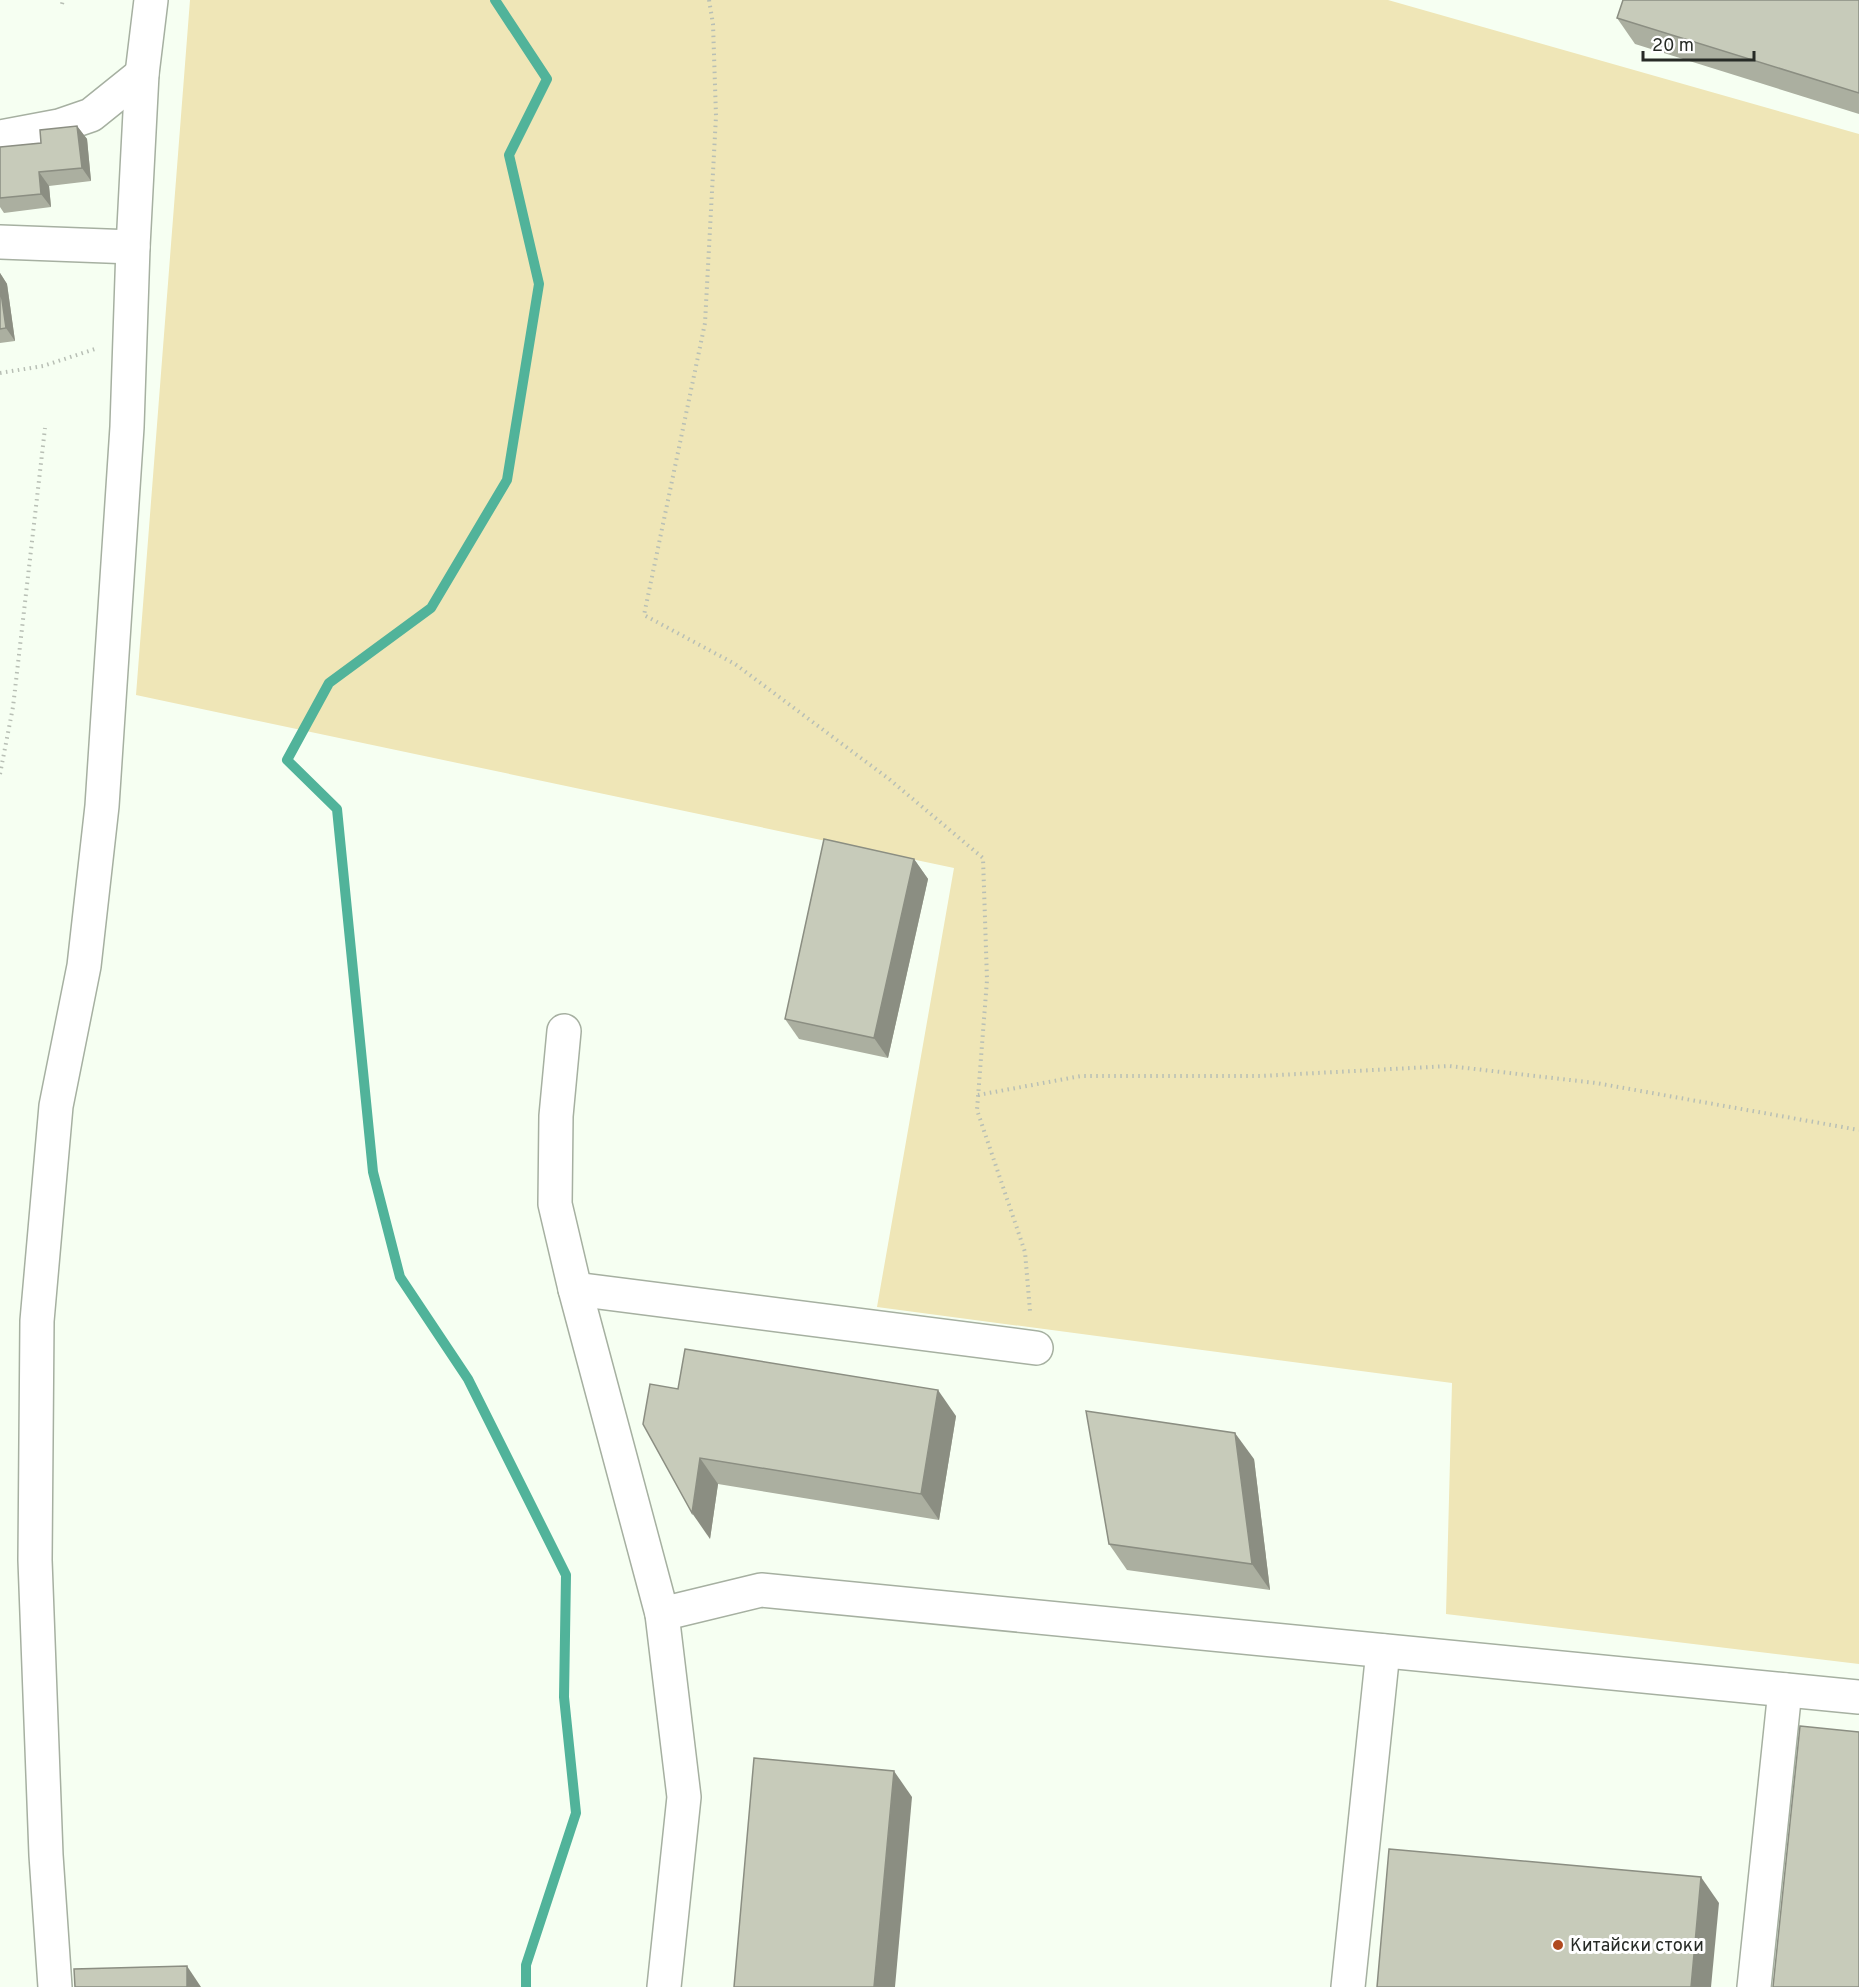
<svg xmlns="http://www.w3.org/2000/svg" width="1859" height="1987" font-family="Overpass,sans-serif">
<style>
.green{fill:#efe6b7}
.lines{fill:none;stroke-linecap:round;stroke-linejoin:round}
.stream{stroke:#51b39a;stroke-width:10}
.minor-casing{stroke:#a6b0a1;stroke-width:36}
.path{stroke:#b8bfb5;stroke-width:4;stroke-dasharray:1.5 4.5;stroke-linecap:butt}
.minor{stroke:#fff;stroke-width:33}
.wall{fill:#abafa0}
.shaded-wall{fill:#8b8e82}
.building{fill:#c7cbba;stroke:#8b8e82;stroke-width:1.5}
.poi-dot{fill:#b04a1f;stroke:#fff;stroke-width:2}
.labels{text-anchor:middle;stroke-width:6;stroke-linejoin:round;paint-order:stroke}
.poi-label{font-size:18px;fill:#272b26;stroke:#fff;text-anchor:start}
</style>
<rect width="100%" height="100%" fill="#f6fff2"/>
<path class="green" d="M 190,0 L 1388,0 L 1859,134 L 1859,1664 L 1446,1614 L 1452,1383 L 877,1307 L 954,868 L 136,695 Z"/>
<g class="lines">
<path class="stream" d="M 495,0 L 547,79 L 509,155 L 539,284 L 507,480 L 431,608 L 329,683 L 287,760 L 337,809 L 373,1172 L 400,1277 L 468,1379 L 566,1575 L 564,1697 L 576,1813 L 526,1965 L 526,1987"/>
<g class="minor-casing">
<g id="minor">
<path d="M 0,137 L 59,126 L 91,115 L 142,74"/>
<path d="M 0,242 L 133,247"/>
<path d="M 564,1031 L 556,1116 L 555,1204 L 575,1289 L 662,1614 L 684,1797 L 664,1987"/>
<path d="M 575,1289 L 1036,1348"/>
<path d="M 662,1614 L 761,1590 L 1859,1697"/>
<path d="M 55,1987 L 46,1855 L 35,1560 L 37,1321 L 56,1106 L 84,966 L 102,806 L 127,427 L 133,247 L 142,74 L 151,0"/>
<path d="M 1348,1987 L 1383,1651"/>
<path d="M 1754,1987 L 1785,1690"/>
</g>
</g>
<g class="path">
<path d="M 709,0 L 713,24 L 716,116 L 705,323 L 644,615 L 735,664 L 889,779 L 983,858 L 987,980 L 977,1110 L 1025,1252 L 1030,1311"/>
<path d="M 62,4 L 63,0"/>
<path d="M 0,373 L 43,366 L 95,349"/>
<path d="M 0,774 L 13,707 L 45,428"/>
<path d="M 978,1095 L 1081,1076 L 1260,1076 L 1449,1066 L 1596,1083 L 1859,1130"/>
</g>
<use href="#minor" class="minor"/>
</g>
<g class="wall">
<path d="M 1859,0 L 1859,114 L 1635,44 L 1617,18 Z"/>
<path d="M 77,126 L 87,139 L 91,181 L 49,186 L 51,207 L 4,213 L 0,207 L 0,147 L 41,143 Z"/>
<path d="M 0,273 L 7,284 L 15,341 L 0,343 Z"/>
<path d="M 914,859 L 928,879 L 888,1058 L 799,1039 L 785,1019 Z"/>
<path d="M 678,1389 L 956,1416 L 939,1520 L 718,1484 L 710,1539 Z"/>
<path d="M 1254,1459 L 1270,1590 L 1127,1570 L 1109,1544 Z"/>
</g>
<g class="shaded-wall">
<path d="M 77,126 L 87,139 L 91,181 L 82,168 Z"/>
<path d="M 39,172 L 49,186 L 51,207 L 41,194 Z"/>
<path d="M 0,273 L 7,284 L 15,341 L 6,328 L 0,286 Z"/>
<path d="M 914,859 L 928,879 L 888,1058 L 874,1038 Z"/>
<path d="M 938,1390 L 956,1416 L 939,1520 L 921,1494 Z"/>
<path d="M 1235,1433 L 1254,1459 L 1270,1590 L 1252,1564 Z"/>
<path d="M 700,1458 L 718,1484 L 710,1539 L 692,1513 Z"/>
<path d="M 894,1771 L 912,1797 L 895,1987 L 874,1987 Z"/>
<path d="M 1701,1877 L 1719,1903 L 1711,1987 L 1691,1987 Z"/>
<path d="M 187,1966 L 201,1987 L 187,1987 Z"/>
</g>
<g class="building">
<path d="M 1623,0 L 1859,0 L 1859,93 L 1617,18 Z"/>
<path d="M 77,126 L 82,168 L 39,172 L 41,194 L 0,198 L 0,147 L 41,143 L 40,130 Z"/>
<path d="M 0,286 L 6,328 L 0,329 Z"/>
<path d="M 824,839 L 914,859 L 874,1038 L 785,1019 Z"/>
<path d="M 685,1349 L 938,1390 L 921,1494 L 700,1458 L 692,1513 L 643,1424 L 650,1384 L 678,1389 Z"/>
<path d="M 1086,1411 L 1235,1433 L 1252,1564 L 1109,1544 Z"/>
<path d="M 1800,1726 L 1859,1732 L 1859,1987 L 1773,1987 Z"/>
<path d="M 754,1758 L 894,1771 L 874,1987 L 734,1987 Z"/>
<path d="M 1389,1849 L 1701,1877 L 1691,1987 L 1377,1987 Z"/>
<path d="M 187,1966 L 187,1987 L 75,1987 L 74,1969 Z"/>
</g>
<circle class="poi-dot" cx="1558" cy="1945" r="6"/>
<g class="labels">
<g class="poi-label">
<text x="1570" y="1951">Китайски стоки</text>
</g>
</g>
<path d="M1643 51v9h111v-9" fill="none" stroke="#272b26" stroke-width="3"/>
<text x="1652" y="51" font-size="18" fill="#272b26" stroke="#ffffff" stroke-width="4.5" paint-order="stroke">20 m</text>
</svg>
